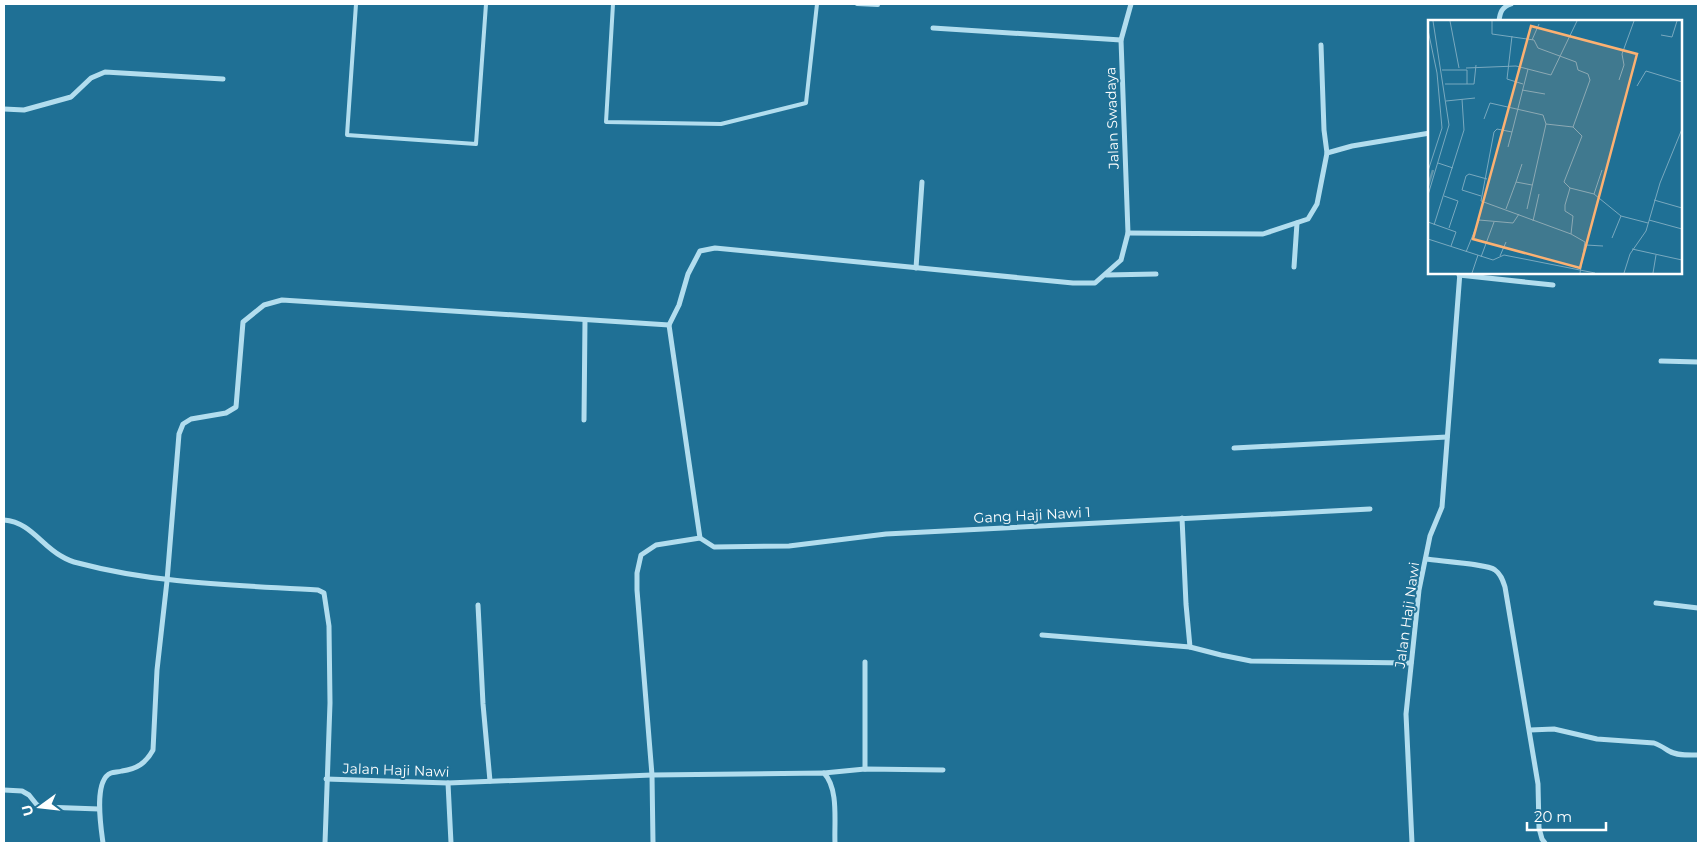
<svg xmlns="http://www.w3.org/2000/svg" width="1702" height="847" font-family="Montserrat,sans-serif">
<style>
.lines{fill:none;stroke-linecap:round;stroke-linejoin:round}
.lane{stroke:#b2ddee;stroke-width:4}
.street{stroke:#b2ddee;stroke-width:5}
.labels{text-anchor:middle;stroke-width:4;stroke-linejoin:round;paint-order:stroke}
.street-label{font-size:14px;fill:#fff;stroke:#1f7095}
.inset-river{fill:none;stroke:#5d93aa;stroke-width:2.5}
.inset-road{fill:none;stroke:#79a9bf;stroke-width:1}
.view{fill:#fcb172;fill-opacity:0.15;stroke:#fcb172;stroke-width:2.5}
.inset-edge{fill:none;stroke:#fff;stroke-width:2.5}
</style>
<rect width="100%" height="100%" fill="#1f7095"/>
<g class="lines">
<g class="lane">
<path d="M 356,4 L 347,135 L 476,144 L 486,4"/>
<path d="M 613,4 L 606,122 L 721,124 L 806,103 L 817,4"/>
<path d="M 857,4 L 878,5"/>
</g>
<g class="street">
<path d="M 1499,21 C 1500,12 1502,7 1511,4"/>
<path d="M 933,28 L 1121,40"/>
<path d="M 1321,45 L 1324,130 L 1327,153"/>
<path d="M 4,109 L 24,110 L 71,97 L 91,78 L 105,72 L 223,79"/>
<path d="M 1128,233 L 1263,234 L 1308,219 L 1317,204 L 1327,153 L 1352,146 L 1430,133"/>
<path d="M 1294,267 L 1297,223"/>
<path d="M 916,268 L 922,182"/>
<path d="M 1106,275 L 1156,274"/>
<path d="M 1459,275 L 1553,285"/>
<path d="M 1661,361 L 1698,362"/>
<path d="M 584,420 L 585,320"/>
<path d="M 1234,448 L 1447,437"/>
<path d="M 1182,518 L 1186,604 L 1190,647 L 1221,655 L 1251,661 L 1411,663"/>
<path d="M 4,520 C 30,522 41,545 61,556 C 66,559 73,562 78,563 C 156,584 238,585 318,590 L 324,593 L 329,626 L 330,703 L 325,843"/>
<path d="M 700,538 L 714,547 L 789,546 L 886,534 L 1370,509"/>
<path d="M 1426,559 C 1438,561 1488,564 1495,570 C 1501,574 1503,581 1505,587 L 1538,784 L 1539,828 L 1542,839 L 1545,843"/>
<path d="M 1656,603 L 1698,608"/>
<path d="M 478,605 L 483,704 L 490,781"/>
<path d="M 1042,635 L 1190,647"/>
<path d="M 865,662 L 865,769"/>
<path d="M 1530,730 L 1554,729 L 1597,739 L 1654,743 C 1660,745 1664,748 1669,751 C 1677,756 1689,755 1698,755"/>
<path d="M 824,773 L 865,769 L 943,770"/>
<path d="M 326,779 L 448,783 L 652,775 L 824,773 C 839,789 834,822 835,843"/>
<path d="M 448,783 L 451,843"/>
<path d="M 4,790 L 22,791 L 29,795 L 37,805 L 44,807 L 99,809"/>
<path d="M 103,843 C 101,828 93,780 111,773 C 114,772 119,772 122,771 C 137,769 146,763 153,750 L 157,670 L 167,581 L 179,434 L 183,424 L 191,419 L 226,413 L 236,407 L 243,322 L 264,305 L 282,300 L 669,325 L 679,305 L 688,274 L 700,251 L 715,248 L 1073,283 L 1095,283 L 1121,260 L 1128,233 L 1121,40 L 1131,4"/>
<path d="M 653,843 L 652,775 L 637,590 L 637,573 L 641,555 L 656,545 L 700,538 L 669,325"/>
<path d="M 1412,843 L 1406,714 L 1419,590 L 1430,536 L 1442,507 L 1460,272"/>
</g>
</g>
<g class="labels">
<g class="street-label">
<text transform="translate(1112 118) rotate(-92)" y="5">Jalan Swadaya</text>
<text transform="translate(1032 515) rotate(-3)" y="5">Gang Haji Nawi 1</text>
<text transform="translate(1407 615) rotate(-82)" y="5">Jalan Haji Nawi</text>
<text transform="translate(396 770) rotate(2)" y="5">Jalan Haji Nawi</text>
</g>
</g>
<g transform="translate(1428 20)">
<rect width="254" height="254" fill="#1f7095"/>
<path class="inset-river" d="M 0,166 L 5,150"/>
<path class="inset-road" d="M 22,1 L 31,48M 64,1 L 64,14 L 106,20 L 110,28 L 148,42 L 150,50 L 160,54 L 162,60 L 145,107 L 154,116 L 136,162 L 142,168M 0,10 L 9,53 L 14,108 L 0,151M 233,15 L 244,17 L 249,1M 84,16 L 79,59 L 95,64M 104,20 L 111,4M 38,48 L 88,46 L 123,55 L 149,1M 100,49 L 84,112 L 69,109 L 66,112 L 53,181 L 143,214 L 157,222 L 152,253M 14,50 L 39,50 L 39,64 L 17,64M 191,60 L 196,45 L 194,34 L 206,1M 39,64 L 46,64 L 48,45M 209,66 L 218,51 L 254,62M 94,70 L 117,74M 18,81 L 47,78M 56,99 L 62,83 L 115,95 L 118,104 L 145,107M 80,127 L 84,112M 10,143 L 25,148M 88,162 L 94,144M 142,168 L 166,174 L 193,196 L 220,203M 142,168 L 137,185 L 137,191 L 145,196 L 143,214M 166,174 L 174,150M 0,175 L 21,105 L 5,1M 16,176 L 30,181 L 21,208M 53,176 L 34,170 L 38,156 L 41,154 L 59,159M 226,180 L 254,188M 78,189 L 88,162 L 104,165M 99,189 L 118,104M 221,200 L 254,209M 105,201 L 111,174M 0,202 L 28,212 L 23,226M 6,205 L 36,110 L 34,79M 184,218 L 193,196M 0,219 L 65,240 L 76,235 L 167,253M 158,225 L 175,226M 204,229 L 254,240M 38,232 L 51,200 L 85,203 L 91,194M 72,236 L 78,222M 53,237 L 66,202M 44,253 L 50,235M 196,253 L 202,234 L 218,211 L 232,163 L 254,109M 225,253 L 228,235"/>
<path class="view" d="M 103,6 L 209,34 L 152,248 L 45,219 Z"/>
<rect width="254" height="254" class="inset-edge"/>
</g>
<rect width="1702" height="847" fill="none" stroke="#ffffff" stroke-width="10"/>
<g transform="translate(40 807) rotate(255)" stroke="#1f7095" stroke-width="4" paint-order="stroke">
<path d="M0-4L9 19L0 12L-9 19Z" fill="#ffffff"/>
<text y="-8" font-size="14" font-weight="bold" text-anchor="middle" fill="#ffffff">U</text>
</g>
<path d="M1527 822v8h79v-8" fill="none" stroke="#ffffff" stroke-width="2.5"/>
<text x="1534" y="822" font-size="15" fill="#ffffff" stroke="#1f7095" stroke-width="4" paint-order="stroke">20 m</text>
</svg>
